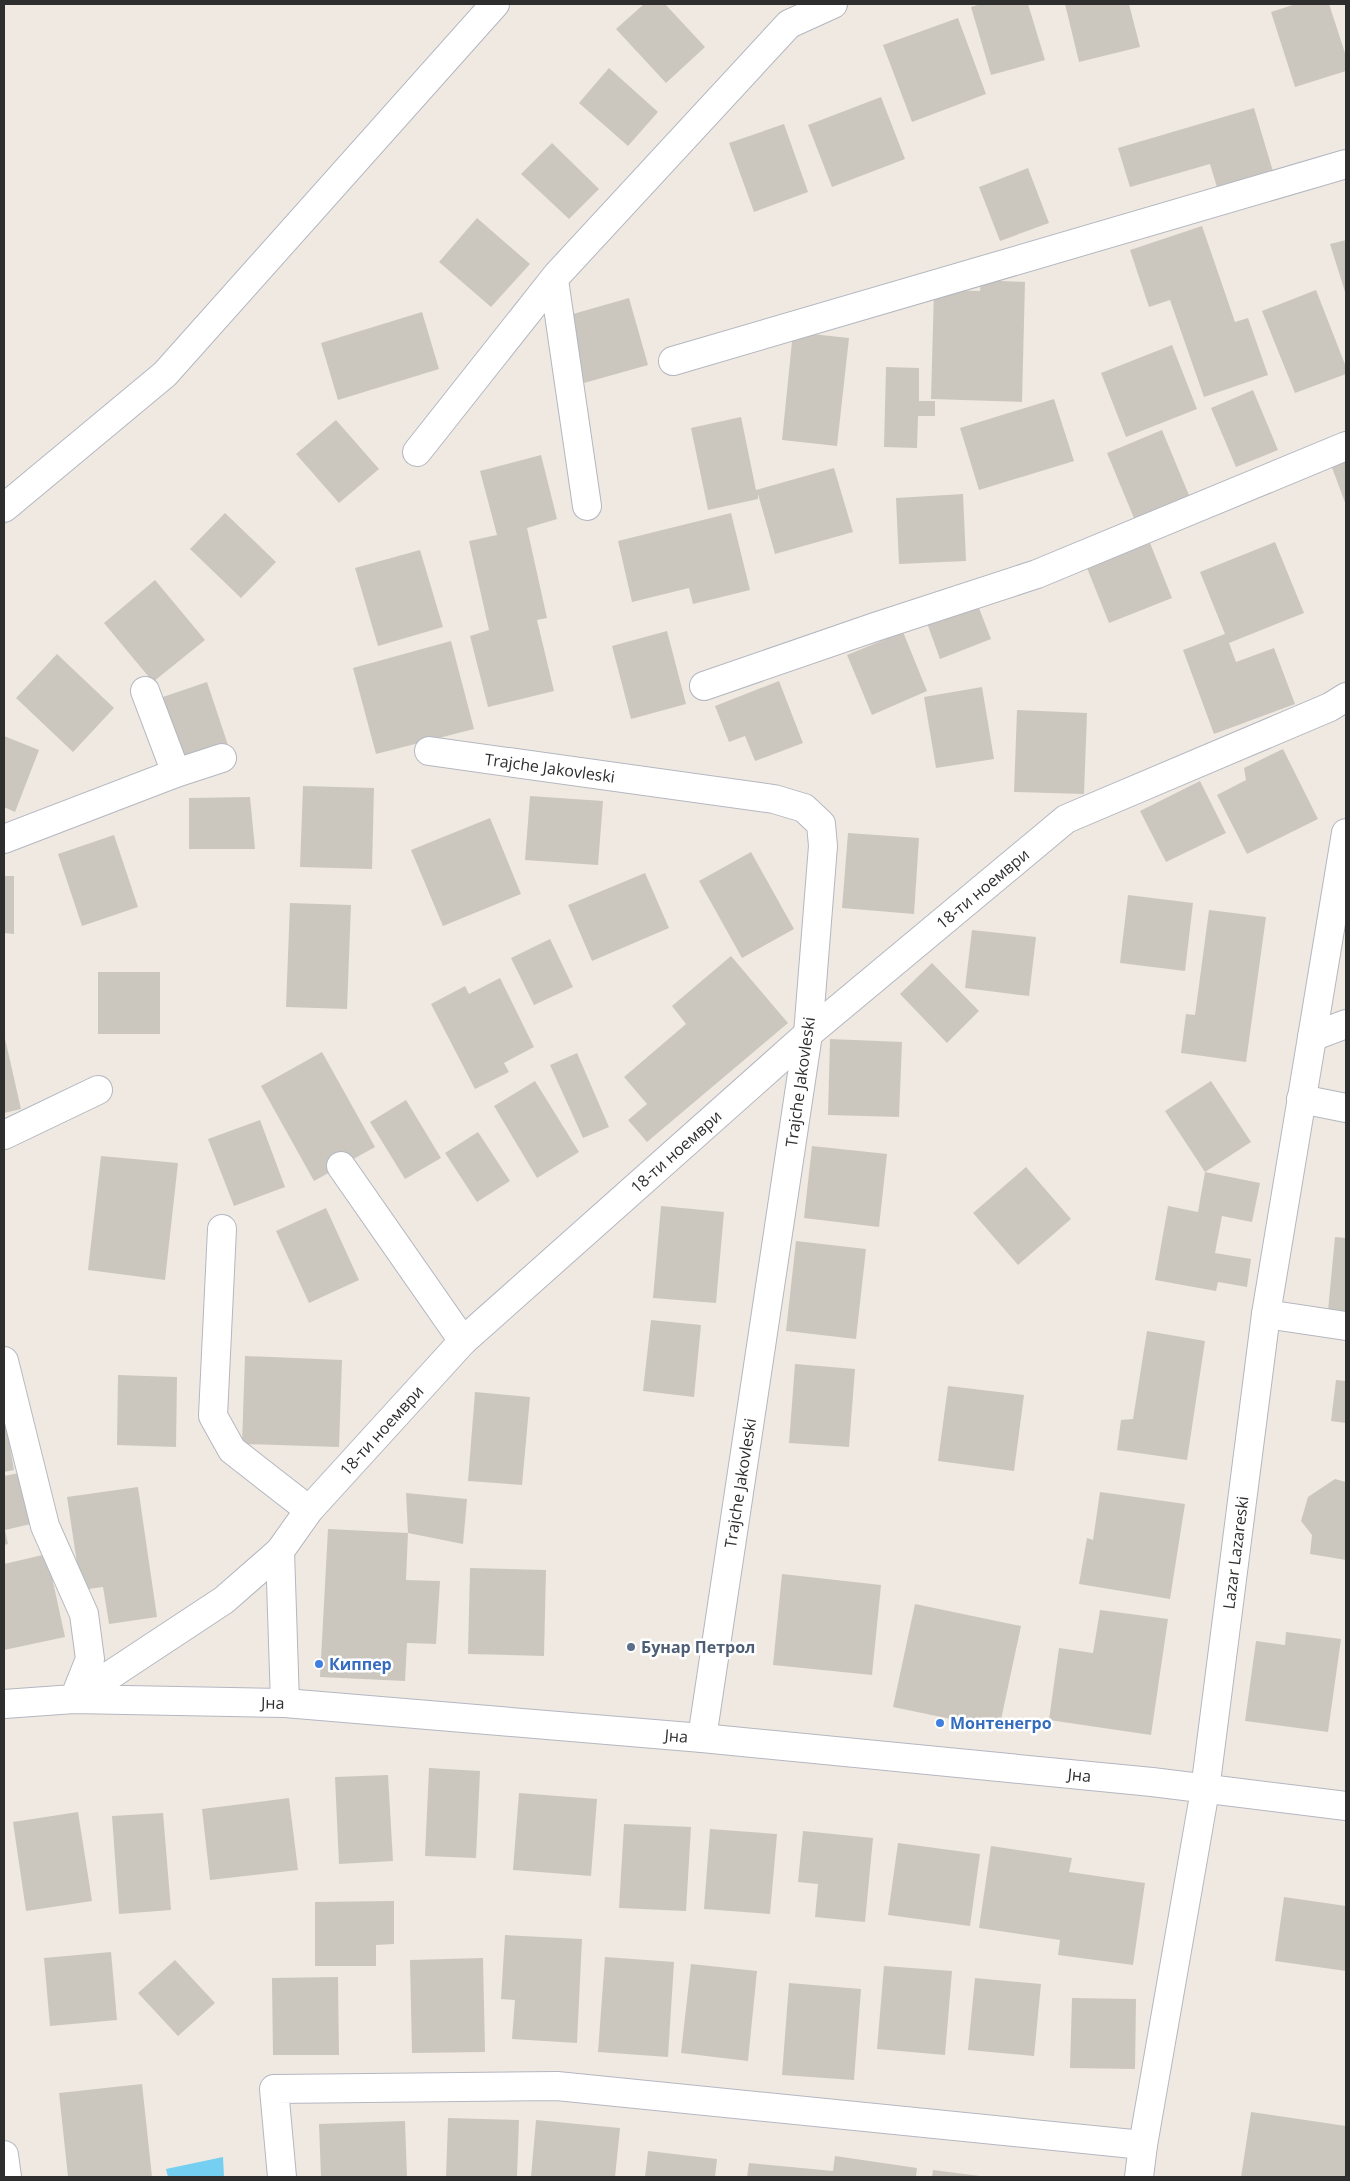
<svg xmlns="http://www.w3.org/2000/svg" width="1350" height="2181" font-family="'Open Sans',sans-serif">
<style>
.water{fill:#75cff0}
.building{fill:#cbc7bf}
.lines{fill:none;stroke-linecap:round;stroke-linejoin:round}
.minor-casing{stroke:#b4b7c1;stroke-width:30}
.minor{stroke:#fff;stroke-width:28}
.service-dot{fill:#5c6f8a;stroke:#fff;stroke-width:2}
.shop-dot{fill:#3f7fe0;stroke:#fff;stroke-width:2}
.labels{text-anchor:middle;stroke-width:5;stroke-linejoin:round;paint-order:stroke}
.street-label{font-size:16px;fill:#2e2e2e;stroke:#fff}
.service-label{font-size:16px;font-weight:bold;fill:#4e5e75;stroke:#fff;text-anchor:start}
.shop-label{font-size:16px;font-weight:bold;fill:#366cbe;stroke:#fff;text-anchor:start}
</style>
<rect width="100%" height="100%" fill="#efe9e1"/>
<path class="water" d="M 223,2157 L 224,2177 L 168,2177 L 166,2169 Z"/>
<g class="building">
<path d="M 644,4 L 665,4 L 705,47 L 666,83 L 616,29 Z"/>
<path d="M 981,4 L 1028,4 L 1045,60 L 991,75 L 971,7 Z"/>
<path d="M 1065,4 L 1129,4 L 1140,47 L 1079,62 Z"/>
<path d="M 1296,4 L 1329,4 L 1346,56 L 1346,71 L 1295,87 L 1271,12 Z"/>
<path d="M 958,18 L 986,94 L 912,122 L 883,45 Z"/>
<path d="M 609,68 L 658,112 L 628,146 L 579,103 Z"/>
<path d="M 881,97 L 905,159 L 832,187 L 808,125 Z"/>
<path d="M 1254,108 L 1275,178 L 1219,194 L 1210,164 L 1130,187 L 1118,148 Z"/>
<path d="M 784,124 L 808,192 L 754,212 L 729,143 Z"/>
<path d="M 552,143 L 599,189 L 569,219 L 521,174 Z"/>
<path d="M 1028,168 L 1049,223 L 1000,241 L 979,187 Z"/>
<path d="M 477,218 L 530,264 L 491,307 L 439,262 Z"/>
<path d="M 1202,226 L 1235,322 L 1248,318 L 1268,375 L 1204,397 L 1170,300 L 1149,307 L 1130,250 Z"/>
<path d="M 1346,240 L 1346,295 L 1330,244 Z"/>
<path d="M 981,280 L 1025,282 L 1022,402 L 931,399 L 934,290 L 980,291 Z"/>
<path d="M 1316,290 L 1346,367 L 1346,374 L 1295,393 L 1262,311 Z"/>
<path d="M 629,298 L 648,365 L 584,383 L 566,316 Z"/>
<path d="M 422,312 L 439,369 L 338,400 L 321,343 Z"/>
<path d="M 793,332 L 849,338 L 837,446 L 782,440 Z"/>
<path d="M 1172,345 L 1197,409 L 1126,437 L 1101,373 Z"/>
<path d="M 886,367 L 919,368 L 919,401 L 935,401 L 935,416 L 918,416 L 917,448 L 884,447 Z"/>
<path d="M 1253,390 L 1278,450 L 1236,467 L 1211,408 Z"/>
<path d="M 1054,399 L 1074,461 L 979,490 L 960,428 Z"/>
<path d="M 741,417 L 756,490 L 834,468 L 853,532 L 775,554 L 758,494 L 758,499 L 708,510 L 691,428 Z"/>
<path d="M 336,420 L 379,469 L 339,503 L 296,454 Z"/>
<path d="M 1162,430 L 1191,500 L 1136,523 L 1107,453 Z"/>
<path d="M 541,455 L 557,519 L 527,528 L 547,618 L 537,620 L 554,691 L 488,707 L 470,636 L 489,630 L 469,541 L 497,535 L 480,471 Z"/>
<path d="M 1346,459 L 1346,505 L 1331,465 Z"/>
<path d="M 963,494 L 966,561 L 899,564 L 896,498 Z"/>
<path d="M 225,513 L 276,562 L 241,598 L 190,549 Z"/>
<path d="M 731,513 L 750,590 L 693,604 L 689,588 L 632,602 L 618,541 Z"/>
<path d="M 1275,542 L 1304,613 L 1229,643 L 1236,662 L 1274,648 L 1295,704 L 1214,734 L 1183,650 L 1225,634 L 1200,572 Z"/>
<path d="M 1150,543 L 1172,598 L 1109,623 L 1087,568 Z"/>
<path d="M 420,550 L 443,627 L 378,646 L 355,568 Z"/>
<path d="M 155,580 L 205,640 L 153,682 L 104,623 Z"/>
<path d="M 977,603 L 991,639 L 940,659 L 927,623 Z"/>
<path d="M 667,631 L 686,704 L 631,719 L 612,646 Z"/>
<path d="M 903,632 L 927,691 L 872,715 L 847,655 Z"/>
<path d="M 451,641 L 474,729 L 376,754 L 353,668 Z"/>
<path d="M 57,654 L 114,708 L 73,752 L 16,698 Z"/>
<path d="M 779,681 L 803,743 L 755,761 L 745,736 L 729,742 L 715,706 Z"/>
<path d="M 207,682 L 228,745 L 179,762 L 157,699 Z"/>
<path d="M 982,687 L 994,759 L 936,768 L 924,697 Z"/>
<path d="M 1017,710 L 1087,713 L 1084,794 L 1014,792 Z"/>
<path d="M 4,736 L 39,750 L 15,812 L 4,807 Z"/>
<path d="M 1283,749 L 1318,819 L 1247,854 L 1217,795 L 1246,780 L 1244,768 Z"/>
<path d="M 1200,781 L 1226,833 L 1166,862 L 1140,811 Z"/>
<path d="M 303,786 L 374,788 L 372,869 L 300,867 Z"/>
<path d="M 530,796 L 603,801 L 598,865 L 525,860 Z"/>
<path d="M 250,797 L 255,849 L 189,849 L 189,798 Z"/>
<path d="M 490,818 L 521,894 L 443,926 L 411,850 Z"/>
<path d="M 848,833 L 919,838 L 914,914 L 842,908 Z"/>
<path d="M 114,835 L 138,907 L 82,926 L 58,854 Z"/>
<path d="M 751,852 L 794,929 L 742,958 L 699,881 Z"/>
<path d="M 645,873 L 669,928 L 592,961 L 568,905 Z"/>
<path d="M 4,876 L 14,876 L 14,934 L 4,933 Z"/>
<path d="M 1128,895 L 1193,903 L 1185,971 L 1120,963 Z"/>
<path d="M 290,903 L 351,905 L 347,1009 L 286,1007 Z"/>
<path d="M 1209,910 L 1266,917 L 1246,1062 L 1181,1053 L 1186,1014 L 1195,1015 Z"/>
<path d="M 972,930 L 1036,937 L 1029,996 L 965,988 Z"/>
<path d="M 550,939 L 573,987 L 534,1005 L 511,958 Z"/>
<path d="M 731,956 L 788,1023 L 647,1142 L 628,1120 L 647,1104 L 624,1077 L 686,1024 L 672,1006 Z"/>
<path d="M 932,963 L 979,1011 L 947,1043 L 900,994 Z"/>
<rect x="98" y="972" width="62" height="62"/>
<path d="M 500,978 L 534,1047 L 504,1063 L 509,1072 L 475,1089 L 431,1004 L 465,986 L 469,994 Z"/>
<path d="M 4,1034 L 21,1109 L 4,1113 Z"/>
<path d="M 830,1039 L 902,1042 L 899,1117 L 828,1115 Z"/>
<path d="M 322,1052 L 375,1147 L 314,1181 L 261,1086 Z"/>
<path d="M 577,1053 L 609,1127 L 583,1138 L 550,1065 Z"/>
<path d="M 535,1081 L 579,1152 L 537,1178 L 494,1106 Z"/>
<path d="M 1211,1081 L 1251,1142 L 1205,1172 L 1165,1111 Z"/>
<path d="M 406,1100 L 441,1158 L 405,1179 L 370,1122 Z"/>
<path d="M 260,1120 L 285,1187 L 234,1206 L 208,1139 Z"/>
<path d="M 478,1132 L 510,1181 L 477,1202 L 445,1153 Z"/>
<path d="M 812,1146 L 887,1154 L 879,1227 L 804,1218 Z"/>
<path d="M 101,1156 L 178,1163 L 165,1280 L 88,1270 Z"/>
<path d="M 1026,1167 L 1071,1219 L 1018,1265 L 973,1213 Z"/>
<path d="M 1205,1172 L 1260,1183 L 1252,1222 L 1222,1216 L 1215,1253 L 1251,1259 L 1247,1287 L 1218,1282 L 1216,1291 L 1155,1280 L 1168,1206 L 1198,1212 Z"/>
<path d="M 661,1206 L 724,1212 L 716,1303 L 653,1298 Z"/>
<path d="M 326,1208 L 359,1280 L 309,1303 L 276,1231 Z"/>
<path d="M 1335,1237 L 1346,1238 L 1346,1313 L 1328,1311 Z"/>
<path d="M 796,1241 L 866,1249 L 856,1339 L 786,1331 Z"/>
<path d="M 651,1320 L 701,1325 L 694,1397 L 643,1391 Z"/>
<path d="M 1147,1331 L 1205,1341 L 1187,1460 L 1117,1450 L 1121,1420 L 1133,1419 Z"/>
<path d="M 245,1356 L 342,1360 L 339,1447 L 242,1444 Z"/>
<path d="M 795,1364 L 855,1369 L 849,1447 L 789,1443 Z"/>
<path d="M 118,1375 L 177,1377 L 176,1447 L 117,1445 Z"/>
<path d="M 1336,1380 L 1346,1381 L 1346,1423 L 1331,1421 Z"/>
<path d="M 948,1386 L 1024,1395 L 1014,1471 L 938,1461 Z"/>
<path d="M 475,1392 L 530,1397 L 522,1485 L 468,1481 Z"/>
<path d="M 5,1418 L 14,1470 L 4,1472 L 4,1419 Z"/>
<path d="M 19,1473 L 31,1524 L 5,1530 L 8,1544 L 4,1545 L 4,1476 Z"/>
<path d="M 1335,1479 L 1346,1482 L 1346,1560 L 1310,1554 L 1312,1535 L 1301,1521 L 1308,1497 Z"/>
<path d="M 138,1487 L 157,1617 L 109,1624 L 103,1587 L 81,1590 L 67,1497 Z"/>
<path d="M 1100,1492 L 1185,1504 L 1170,1599 L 1079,1584 L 1087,1538 L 1093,1540 Z"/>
<path d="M 406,1493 L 467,1499 L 463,1544 L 408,1533 Z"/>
<path d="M 328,1529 L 408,1533 L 406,1580 L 440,1581 L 436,1644 L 407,1643 L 405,1681 L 320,1677 Z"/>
<path d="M 47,1554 L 65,1637 L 4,1650 L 4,1564 Z"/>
<path d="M 470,1568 L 546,1570 L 544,1656 L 468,1654 Z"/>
<path d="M 782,1574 L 881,1585 L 872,1675 L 773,1665 Z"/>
<path d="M 915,1604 L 1021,1626 L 999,1729 L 893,1707 Z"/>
<path d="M 1100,1610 L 1168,1619 L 1151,1735 L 1049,1720 L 1059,1648 L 1093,1653 Z"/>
<path d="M 1286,1632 L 1341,1639 L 1328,1732 L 1245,1721 L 1256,1641 L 1285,1645 Z"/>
<path d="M 429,1768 L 480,1771 L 476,1858 L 425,1856 Z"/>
<path d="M 388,1775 L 393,1861 L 339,1864 L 335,1777 Z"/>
<path d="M 519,1793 L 597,1799 L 591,1876 L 513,1870 Z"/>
<path d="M 289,1798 L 298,1870 L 210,1880 L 202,1809 Z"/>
<path d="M 78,1812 L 92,1901 L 26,1911 L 13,1822 Z"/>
<path d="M 163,1813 L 171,1910 L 119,1914 L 112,1816 Z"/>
<path d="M 624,1824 L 691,1827 L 686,1911 L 619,1908 Z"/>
<path d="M 710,1829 L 777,1834 L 770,1914 L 704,1909 Z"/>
<path d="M 803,1831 L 873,1838 L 865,1922 L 815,1917 L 818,1884 L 798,1882 Z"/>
<path d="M 898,1843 L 980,1854 L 970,1926 L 888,1915 Z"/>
<path d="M 991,1846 L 1072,1858 L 1069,1872 L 1145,1883 L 1133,1965 L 1058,1955 L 1060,1940 L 979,1928 Z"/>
<path d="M 1284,1897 L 1346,1906 L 1346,1971 L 1275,1961 Z"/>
<path d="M 394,1901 L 394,1944 L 376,1945 L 376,1966 L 315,1966 L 315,1902 Z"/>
<path d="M 505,1935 L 582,1939 L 577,2043 L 512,2039 L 515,2000 L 501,1999 Z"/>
<path d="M 111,1952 L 117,2020 L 50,2026 L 44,1958 Z"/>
<path d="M 605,1957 L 674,1962 L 668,2057 L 598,2052 Z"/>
<path d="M 483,1958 L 485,2052 L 412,2053 L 410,1960 Z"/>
<path d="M 175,1960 L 215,2003 L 178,2036 L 138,1993 Z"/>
<path d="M 691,1964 L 757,1971 L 748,2061 L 681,2053 Z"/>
<path d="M 884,1966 L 952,1971 L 945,2055 L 877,2049 Z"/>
<path d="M 338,1977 L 339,2055 L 273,2055 L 272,1978 Z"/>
<path d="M 975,1978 L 1041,1984 L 1034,2056 L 968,2050 Z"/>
<path d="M 789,1983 L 861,1989 L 854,2080 L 782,2075 Z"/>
<path d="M 1072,1998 L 1136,1999 L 1135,2069 L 1070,2068 Z"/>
<path d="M 142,2084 L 152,2177 L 68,2177 L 59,2093 Z"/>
<path d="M 1251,2112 L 1346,2126 L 1346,2177 L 1241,2177 Z"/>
<path d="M 448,2118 L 519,2120 L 517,2177 L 446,2177 Z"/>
<path d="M 536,2120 L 620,2128 L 615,2177 L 531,2177 Z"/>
<path d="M 405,2121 L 407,2177 L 321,2177 L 319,2124 Z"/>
<path d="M 648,2151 L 717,2159 L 715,2177 L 645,2177 Z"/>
<path d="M 835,2156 L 917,2168 L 916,2177 L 747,2177 L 749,2163 L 833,2171 Z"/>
<path d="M 933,2170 L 980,2176 L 979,2177 L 932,2177 Z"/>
</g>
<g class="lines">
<g class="minor-casing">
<g id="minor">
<path d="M 554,280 L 587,506"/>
<path d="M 673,361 L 1346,164"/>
<path d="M 417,452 L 557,275 L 789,24 L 833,4"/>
<path d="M 4,508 L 165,374 L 495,4"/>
<path d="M 704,686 L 875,627 L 1037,574 L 1346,446"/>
<path d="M 145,691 L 176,773"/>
<path id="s1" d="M 429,751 L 774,799 L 804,808 L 821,824 L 823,846 L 808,1034 L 702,1738"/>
<path d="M 4,839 L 176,773 L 222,758"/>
<path d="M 1312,1037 L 1346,1024"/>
<path d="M 1301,1099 L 1346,1108"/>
<path d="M 4,1135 L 98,1090"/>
<path d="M 341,1166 L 463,1341"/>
<path d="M 222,1229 L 213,1416 L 232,1450 L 309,1510"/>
<path d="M 1266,1314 L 1346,1326"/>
<path d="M 4,1361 L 45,1526 L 84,1614 L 90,1659 L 74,1699"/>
<path d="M 280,1551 L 285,1703"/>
<path id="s2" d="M 74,1699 L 224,1600 L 280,1551 L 309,1510 L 463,1341 L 808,1034 L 1066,819 L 1330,707 L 1346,697"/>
<path id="s3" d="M 4,1704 L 74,1699 L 285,1703 L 702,1738 L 1152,1782 L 1346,1806"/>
<path d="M 4,2155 L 7,2177"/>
<path d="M 282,2177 L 274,2089 L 557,2086 L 1143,2145"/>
<path id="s4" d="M 1139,2177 L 1143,2145 L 1205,1790 L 1266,1314 L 1346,833"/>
</g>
</g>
<use href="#minor" class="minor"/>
</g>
<circle class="service-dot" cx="631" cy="1647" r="5"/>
<g class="shop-dot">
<circle cx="319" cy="1664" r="5"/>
<circle cx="940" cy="1723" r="5"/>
</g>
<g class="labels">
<g class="street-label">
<text dy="6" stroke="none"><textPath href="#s1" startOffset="122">Trajche Jakovleski</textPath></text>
<text dy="6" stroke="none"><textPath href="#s2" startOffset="1222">18-ти ноември</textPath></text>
<text transform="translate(800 1082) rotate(-82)" y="6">Trajche Jakovleski</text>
<text dy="6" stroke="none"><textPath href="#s2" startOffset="818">18-ти ноември</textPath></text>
<text dy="6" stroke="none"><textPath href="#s2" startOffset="412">18-ти ноември</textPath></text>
<text transform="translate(740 1483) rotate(-81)" y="6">Trajche Jakovleski</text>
<text dy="6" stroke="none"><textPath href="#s4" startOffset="632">Lazar Lazareski</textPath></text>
<text dy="6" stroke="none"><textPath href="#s3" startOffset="269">Јна</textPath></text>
<text dy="6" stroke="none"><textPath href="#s3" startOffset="674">Јна</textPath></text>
<text dy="6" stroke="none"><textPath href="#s3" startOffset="1079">Јна</textPath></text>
</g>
<g class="service-label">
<text x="641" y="1653">Бунар Петрол</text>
</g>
<g class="shop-label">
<text x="329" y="1670">Киппер</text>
<text x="950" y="1729">Монтенегро</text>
</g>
</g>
<rect width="1350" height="2181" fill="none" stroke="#2e2e2e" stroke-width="10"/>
</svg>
